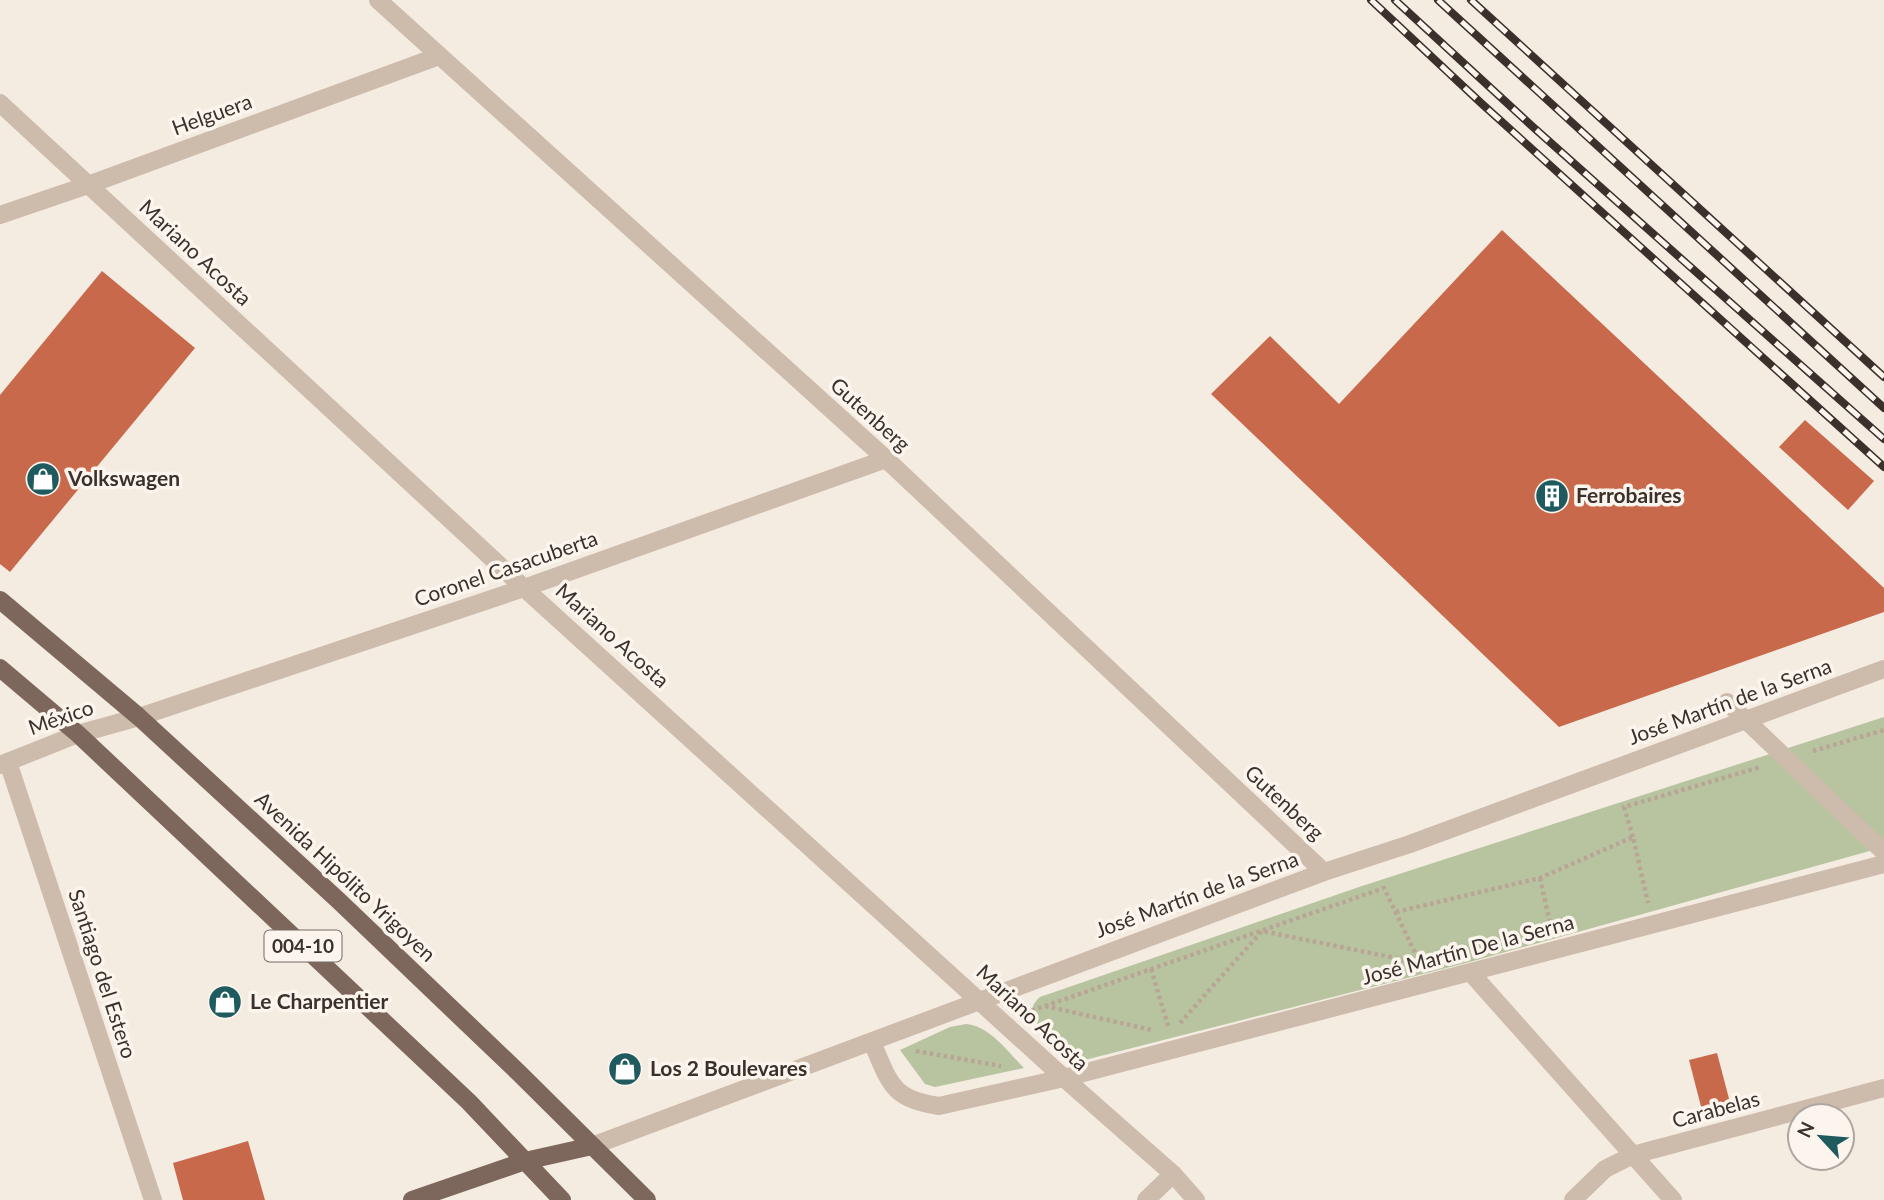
<svg xmlns="http://www.w3.org/2000/svg" width="1884" height="1200" font-family="Lato,sans-serif">
<style>
.green{fill:#b8c4a0}
.building{fill:#c8694b}
.lines{fill:none;stroke-linecap:round;stroke-linejoin:round}
.path{stroke:#b9a596;stroke-width:4.5;stroke-dasharray:3.5 3.5;stroke-linecap:butt}
.minor{stroke:#cdbbac;stroke-width:18}
.major{stroke:#7d675c;stroke-width:18}
.rail-casing{stroke:#3b302b;stroke-width:8}
.rail{stroke:#fbf5ee;stroke-width:5;stroke-dasharray:16;stroke-linecap:butt}
.labels{text-anchor:middle;stroke-width:7;stroke-linejoin:round;paint-order:stroke}
.shield{fill:#fbf5ee;stroke:#756b66;stroke-width:2}
.shield-label{font-size:19px;font-weight:bold;fill:#3b302b}
.street-label{font-size:21px;fill:#3b302b;stroke:#fbf5ee}
.poi-label{font-size:21px;font-weight:bold;fill:#3b302b;stroke:#fbf5ee;text-anchor:start}
</style>
<rect width="100%" height="100%" fill="#f4ebe1"/>
<g class="green">
<path d="M 1884,717 L 1884,847 L 1466,963 L 1077,1062 C 1067,1052 1037,1027 1033,1017 C 1030,1009 1034,1002 1040,997 L 1359,887 Z"/>
<path d="M 966,1024 C 990,1026 1008,1052 1024,1068 L 935,1087 L 925,1084 L 900,1050 L 950,1027 Z"/>
</g>
<g class="building">
<path d="M 1502,230 L 1884,588 L 1884,612 L 1559,727 L 1211,394 L 1270,336 L 1339,404 Z"/>
<path d="M 102,271 L 195,348 L 10,572 L 0,564 L 0,395 Z"/>
<path d="M 1805,420 L 1874,481 L 1848,510 L 1779,447 Z"/>
<path d="M 1717,1053 L 1732,1110 L 1704,1118 L 1689,1060 Z"/>
<path d="M 248,1141 L 265,1200 L 183,1200 L 173,1163 Z"/>
</g>
<g class="lines">
<g class="path">
<path d="M 1813,751 L 1884,730"/>
<path d="M 1633,837 L 1624,807 L 1761,767"/>
<path d="M 1540,878 L 1551,928"/>
<path d="M 1396,912 L 1540,878 L 1633,837 L 1648,903"/>
<path d="M 1151,969 L 1169,1029"/>
<path d="M 1045,1006 L 1152,1030"/>
<path d="M 1025,1013 L 1384,888 L 1419,961"/>
<path d="M 1180,1023 L 1262,931 L 1410,961"/>
<path d="M 916,1051 L 1001,1066"/>
</g>
<g class="minor">
<path d="M 378,0 L 886,459 L 1324,872"/>
<path d="M 0,103 L 524,588 L 1064,1078 L 1173,1174 L 1196,1200"/>
<path d="M 0,215 L 88,185 L 439,56"/>
<path d="M 1727,702 L 1884,852"/>
<path d="M 8,762 L 153,1200"/>
<path d="M 0,765 L 78,734 L 139,717 L 524,588 L 886,459"/>
<path d="M 1471,973 L 1673,1200"/>
<path d="M 872,1042 C 890,1083 891,1099 939,1106 L 1064,1078 L 1884,864"/>
<path d="M 592,1146 L 1324,872 L 1410,844 L 1884,669"/>
<path d="M 1146,1200 L 1173,1174"/>
<path d="M 1573,1200 L 1605,1169 L 1633,1155 L 1884,1088"/>
</g>
<g class="major">
<path d="M 0,600 L 139,717 L 339,901 L 519,1073 L 647,1200"/>
<path d="M 0,668 L 78,734 L 469,1102 L 562,1200"/>
<path d="M 412,1200 L 525,1161 L 592,1146"/>
</g>
<g class="rail-casing">
<g id="rail">
<path d="M 1371,0 L 1481,103 L 1884,467"/>
<path d="M 1395,0 L 1533,127 L 1884,439"/>
<path d="M 1438,0 L 1884,408"/>
<path d="M 1471,0 L 1884,377"/>
</g>
</g>
<use href="#rail" class="rail"/>
</g>
<defs>
<g id="shop-disc" transform="scale(1.75)"><circle r="9.5" fill="#1f5a5e" stroke="#fbf5ee"/><path d="M-5-2.5h2.3a2.7 3.5 0 0 1 5.4 0H5L5.5 6h-11ZM-1.5-2.5h3a1.5 2.3 0 0 0-3 0Z" fill="#fff"/></g>
<g id="building-disc" transform="scale(1.75)"><circle r="9.5" fill="#1f5a5e" stroke="#fbf5ee"/><path d="M-4-6H4V6H1V3H-1V6H-4ZM-2.5-4.3h1.7v1.8h-1.7ZM.8-4.3h1.7v1.8H.8ZM-2.5-1h1.7V.8h-1.7ZM.8-1h1.7V.8H.8Z" fill="#fff"/></g>
</defs>
<g fill-rule="evenodd">
<use href="#shop-disc" x="43" y="479"/>
<use href="#building-disc" x="1552" y="496"/>
<use href="#shop-disc" x="225" y="1002"/>
<use href="#shop-disc" x="625" y="1069"/>
</g>
<g class="labels">
<rect class="shield" x="264.5" y="930.5" width="77" height="31" rx="5"/>
<g class="shield-label">
<text x="303" y="953">004-10</text>
</g>
<g class="street-label">
<text transform="translate(212 115) rotate(-20)" y="7">Helguera</text>
<text transform="translate(195 253) rotate(43)" y="7">Mariano Acosta</text>
<text transform="translate(870 415) rotate(42)" y="7">Gutenberg</text>
<text transform="translate(506 569) rotate(-19)" y="7">Coronel Casacuberta</text>
<text transform="translate(612 636) rotate(42)" y="7">Mariano Acosta</text>
<text transform="translate(1730 702) rotate(-20)" y="7">José Martín de la Serna</text>
<text transform="translate(61 718) rotate(-19)" y="7">México</text>
<text transform="translate(1284 803) rotate(43)" y="7">Gutenberg</text>
<text transform="translate(345 877) rotate(43)" y="7">Avenida Hipólito Yrigoyen</text>
<text transform="translate(1197 895) rotate(-20)" y="7">José Martín de la Serna</text>
<text transform="translate(1468 950) rotate(-15)" y="7">José Martín De la Serna</text>
<text transform="translate(102 974) rotate(72)" y="7">Santiago del Estero</text>
<text transform="translate(1032 1018) rotate(43)" y="7">Mariano Acosta</text>
<text transform="translate(1716 1110) rotate(-15)" y="7">Carabelas</text>
</g>
<g class="poi-label">
<text x="68" y="486">Volkswagen</text>
<text x="1576" y="503">Ferrobaires</text>
<text x="250" y="1009">Le Charpentier</text>
<text x="650" y="1076">Los 2 Boulevares</text>
</g>
</g>
<g transform="translate(1821 1137) rotate(296)"><circle r="33" fill="#fbf5ee" stroke="#aea6a0" stroke-width="2"/>
<path d="M0-5L12 26L0 18L-12 26Z" fill="#1f5a5e"/>
<text y="-10" font-size="19" font-weight="bold" text-anchor="middle" fill="#3b302b">N</text>
</g>
</svg>
